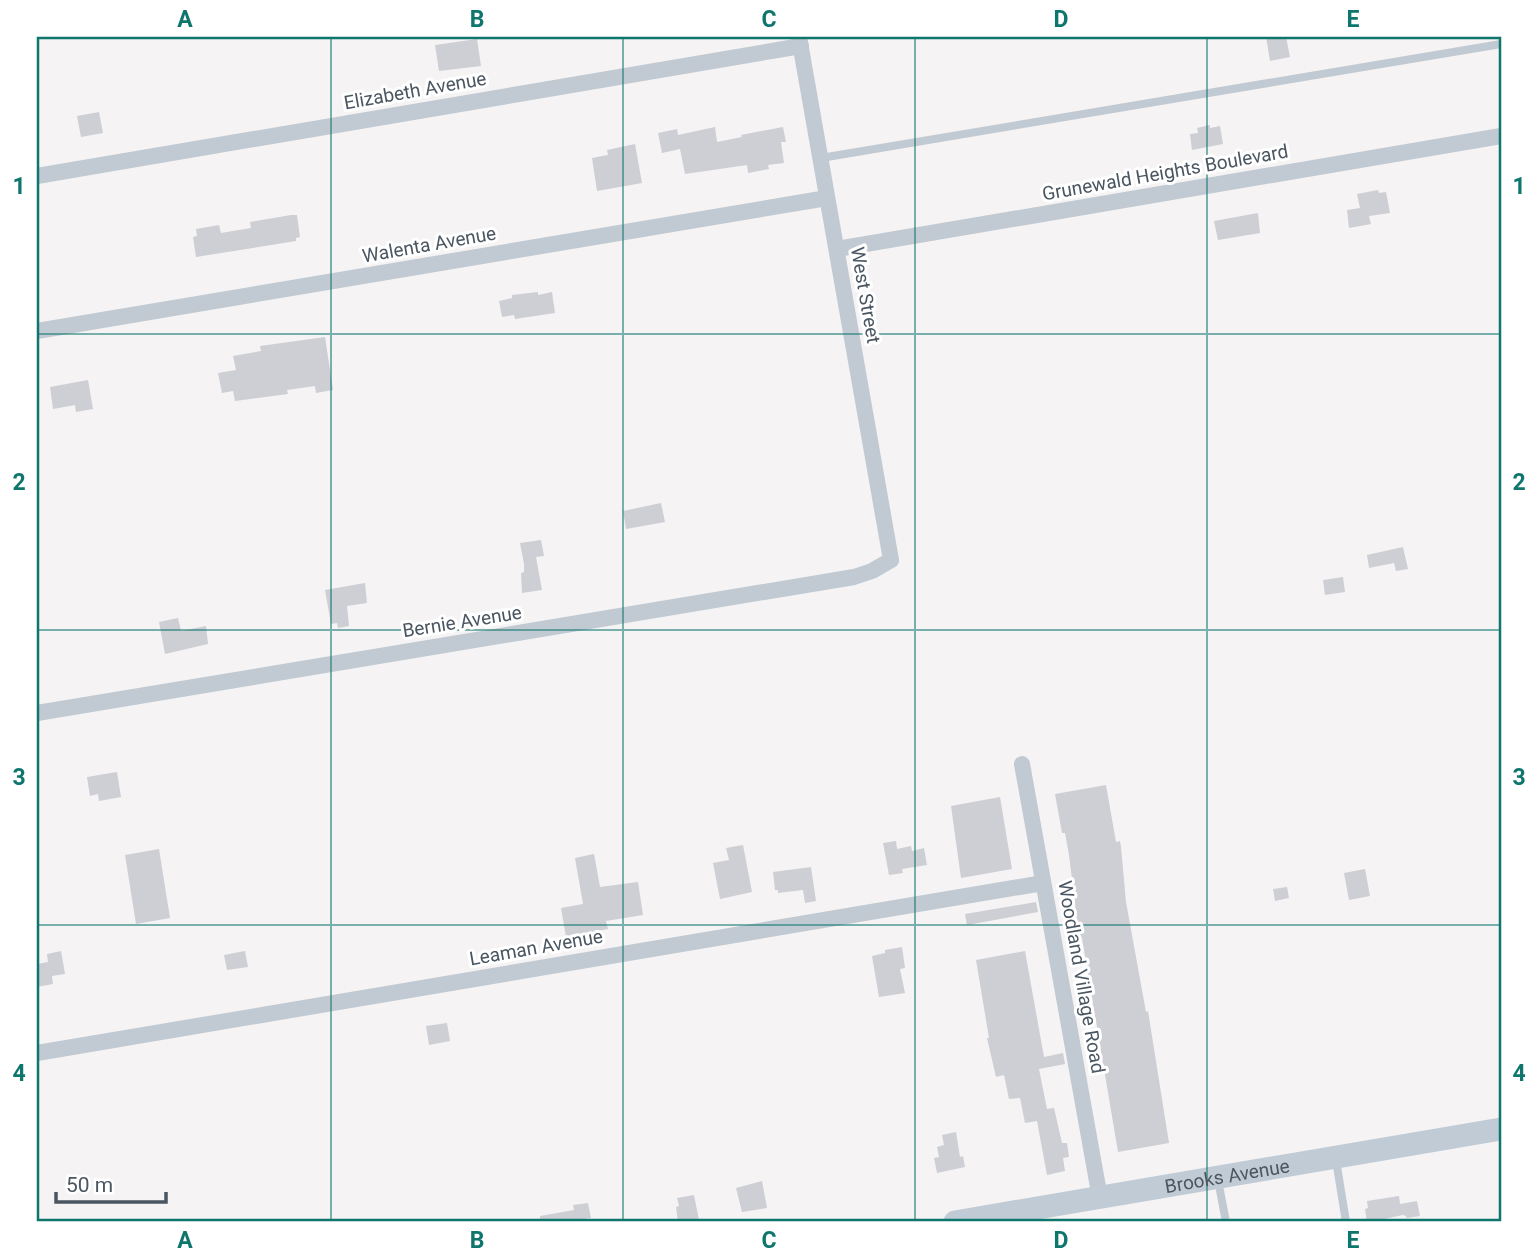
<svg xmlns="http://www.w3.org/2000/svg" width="1538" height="1259" font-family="Roboto,sans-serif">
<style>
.building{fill:#cdcfd5}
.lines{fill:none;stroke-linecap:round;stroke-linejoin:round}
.lane{stroke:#c1cad2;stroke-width:8}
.street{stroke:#c1cad2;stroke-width:16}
.secondary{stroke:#c1cbd6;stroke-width:23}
.grid{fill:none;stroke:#0f766e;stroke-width:2;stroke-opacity:0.55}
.labels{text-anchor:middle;stroke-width:6;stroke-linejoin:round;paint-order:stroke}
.street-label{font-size:19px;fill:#4a5661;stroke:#fff}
.neatline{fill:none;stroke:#0f766e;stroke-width:2.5}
.grid-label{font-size:23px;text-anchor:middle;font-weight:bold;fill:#0f766e}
</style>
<rect width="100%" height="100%" fill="#f5f3f3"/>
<g class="building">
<path d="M 1266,37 L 1286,37 L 1290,57 L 1270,61 Z"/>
<path d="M 477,39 L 481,66 L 439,71 L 435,45 Z"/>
<path d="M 99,112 L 103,133 L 81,137 L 77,116 Z"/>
<path d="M 1210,125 L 1210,128 L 1220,126 L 1223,144 L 1192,150 L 1190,134 L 1198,133 L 1197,128 Z"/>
<path d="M 715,127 L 717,142 L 742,137 L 741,135 L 783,127 L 786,142 L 781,142 L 784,163 L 768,165 L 769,169 L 748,173 L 747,165 L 685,174 L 680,149 L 662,153 L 658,133 L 677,129 L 678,135 Z"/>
<path d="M 635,144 L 642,183 L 597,191 L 592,158 L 608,155 L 607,150 Z"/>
<path d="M 1378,190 L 1379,193 L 1386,192 L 1390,213 L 1369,216 L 1371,224 L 1349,228 L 1347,210 L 1360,208 L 1357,194 Z"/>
<path d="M 1258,213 L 1260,233 L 1218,240 L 1214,221 Z"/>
<path d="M 291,215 L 297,215 L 300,237 L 296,238 L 296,241 L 196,257 L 193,237 L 197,236 L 196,229 L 219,225 L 221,233 L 251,228 L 250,222 Z"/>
<path d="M 538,292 L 538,295 L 552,292 L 555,313 L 515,319 L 514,315 L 502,317 L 499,301 L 512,298 L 512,295 Z"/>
<path d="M 325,337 L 333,390 L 316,393 L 315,386 L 287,390 L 288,394 L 235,401 L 233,391 L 222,393 L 218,373 L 236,370 L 233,356 L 261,351 L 260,346 Z"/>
<path d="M 88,380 L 93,409 L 76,412 L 75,405 L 53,409 L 50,387 Z"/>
<path d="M 661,503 L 665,522 L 626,529 L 623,511 Z"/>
<path d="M 541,540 L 544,556 L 536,557 L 542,590 L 522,593 L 521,573 L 524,572 L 524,564 L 520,543 Z"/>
<path d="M 1403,547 L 1408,569 L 1396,571 L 1394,563 L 1369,568 L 1367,555 Z"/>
<path d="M 1343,577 L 1345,592 L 1325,595 L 1323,580 Z"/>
<path d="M 365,583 L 367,603 L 347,606 L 349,626 L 338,628 L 337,623 L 331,624 L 325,590 Z"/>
<path d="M 178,618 L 181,631 L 206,626 L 208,644 L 165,654 L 159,622 Z"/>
<path d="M 117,772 L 121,797 L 99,801 L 98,794 L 90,796 L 87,777 Z"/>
<path d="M 1106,785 L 1116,842 L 1120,841 L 1121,847 L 1126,902 L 1146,1012 L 1148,1011 L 1169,1143 L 1118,1152 L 1082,938 L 1080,938 L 1078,927 L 1069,855 L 1065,833 L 1062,833 L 1055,794 Z"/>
<path d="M 1000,797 L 1012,869 L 961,878 L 951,806 Z"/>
<path d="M 896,841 L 897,849 L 911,846 L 912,851 L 924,848 L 927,865 L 902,869 L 903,873 L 889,875 L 883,843 Z"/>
<path d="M 743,845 L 752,892 L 720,899 L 713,863 L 729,860 L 726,848 Z"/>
<path d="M 159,849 L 170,918 L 136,924 L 125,855 Z"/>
<path d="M 594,854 L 600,887 L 638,882 L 643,915 L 606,921 L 608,929 L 566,937 L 561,908 L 583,904 L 575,858 Z"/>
<path d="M 811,867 L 816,901 L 805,903 L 803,890 L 778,893 L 778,890 L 775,890 L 773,872 Z"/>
<path d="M 1365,869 L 1370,896 L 1349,900 L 1344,873 Z"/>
<path d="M 1287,887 L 1289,898 L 1275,901 L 1273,889 Z"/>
<path d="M 1036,902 L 1038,912 L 967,925 L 965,914 Z"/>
<path d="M 902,947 L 905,968 L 900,969 L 905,993 L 879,997 L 872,956 L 885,953 L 885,950 Z"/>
<path d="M 61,951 L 65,974 L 52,976 L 53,984 L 37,987 L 37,964 L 48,962 L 47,954 Z"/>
<path d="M 245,951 L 248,967 L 227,970 L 224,955 Z"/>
<path d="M 1025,951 L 1044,1057 L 1063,1053 L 1065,1064 L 1039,1069 L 1047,1109 L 1054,1108 L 1062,1143 L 1067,1143 L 1069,1157 L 1063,1158 L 1065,1171 L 1047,1175 L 1037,1121 L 1025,1123 L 1020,1098 L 1009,1099 L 1004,1075 L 996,1077 L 987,1038 L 989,1038 L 976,960 Z"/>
<path d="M 447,1023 L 450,1041 L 429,1045 L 426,1026 Z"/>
<path d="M 956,1132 L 960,1157 L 963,1156 L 965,1167 L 937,1173 L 934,1158 L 939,1157 L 937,1147 L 944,1145 L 942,1135 Z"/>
<path d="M 762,1181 L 767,1208 L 742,1212 L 736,1188 Z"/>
<path d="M 694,1195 L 699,1220 L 678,1222 L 676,1207 L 679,1206 L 677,1198 Z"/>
<path d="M 1399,1196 L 1400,1204 L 1417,1201 L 1420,1216 L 1407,1218 L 1406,1216 L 1403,1215 L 1379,1220 L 1379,1222 L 1367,1222 L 1365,1209 L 1368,1208 L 1367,1201 Z"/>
<path d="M 588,1203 L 591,1218 L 577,1220 L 577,1222 L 540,1222 L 540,1216 L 574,1210 L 573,1205 Z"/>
</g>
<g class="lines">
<g class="lane">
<path d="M 821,158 L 1501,44"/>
<path d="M 1336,1160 L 1346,1222"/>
<path d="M 1218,1180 L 1226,1222"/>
</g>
<g class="street">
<path d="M 37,176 L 801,46"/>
<path d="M 837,249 L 1501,136"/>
<path d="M 37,331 L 827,198"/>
<path d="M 37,713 L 854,577 L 872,571 L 891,560 L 799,37"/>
<path d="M 1022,764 L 1100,1198"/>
<path d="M 37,1053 L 1043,883"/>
</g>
<path class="secondary" id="s1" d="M 955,1222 L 1501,1129"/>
</g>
<path class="grid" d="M 331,37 L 331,1222M 623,37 L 623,1222M 915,37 L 915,1222M 1207,37 L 1207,1222M 37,334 L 1501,334M 37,630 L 1501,630M 37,925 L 1501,925"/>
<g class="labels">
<g class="street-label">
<text transform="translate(415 90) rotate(-10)" y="7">Elizabeth Avenue</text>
<text transform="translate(1165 172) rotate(-10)" y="7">Grunewald Heights Boulevard</text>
<text transform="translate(429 244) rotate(-10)" y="7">Walenta Avenue</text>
<text transform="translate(866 295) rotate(80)" y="7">West Street</text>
<text transform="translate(462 621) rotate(-9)" y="7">Bernie Avenue</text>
<text transform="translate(536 947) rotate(-10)" y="7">Leaman Avenue</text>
<text transform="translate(1082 977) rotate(80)" y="7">Woodland Village Road</text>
<text dy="7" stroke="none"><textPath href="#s1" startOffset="276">Brooks Avenue</textPath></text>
</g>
</g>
<rect width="1538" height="1259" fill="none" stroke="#ffffff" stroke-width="77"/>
<path d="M56 1192v10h110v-10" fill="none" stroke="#4a5661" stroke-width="3.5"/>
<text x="66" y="1192" font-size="21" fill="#4a5661" stroke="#ffffff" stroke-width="5" paint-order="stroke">50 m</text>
<rect x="38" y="38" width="1462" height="1182" class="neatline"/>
<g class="grid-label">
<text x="185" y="27">A</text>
<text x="477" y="27">B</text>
<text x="769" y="27">C</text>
<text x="1061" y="27">D</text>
<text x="1353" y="27">E</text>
<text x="19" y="194">1</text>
<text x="1519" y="194">1</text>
<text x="19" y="490">2</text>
<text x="1519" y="490">2</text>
<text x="19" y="785">3</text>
<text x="1519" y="785">3</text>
<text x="19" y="1081">4</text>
<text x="1519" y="1081">4</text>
<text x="185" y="1248">A</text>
<text x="477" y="1248">B</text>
<text x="769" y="1248">C</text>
<text x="1061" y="1248">D</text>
<text x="1353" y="1248">E</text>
</g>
</svg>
